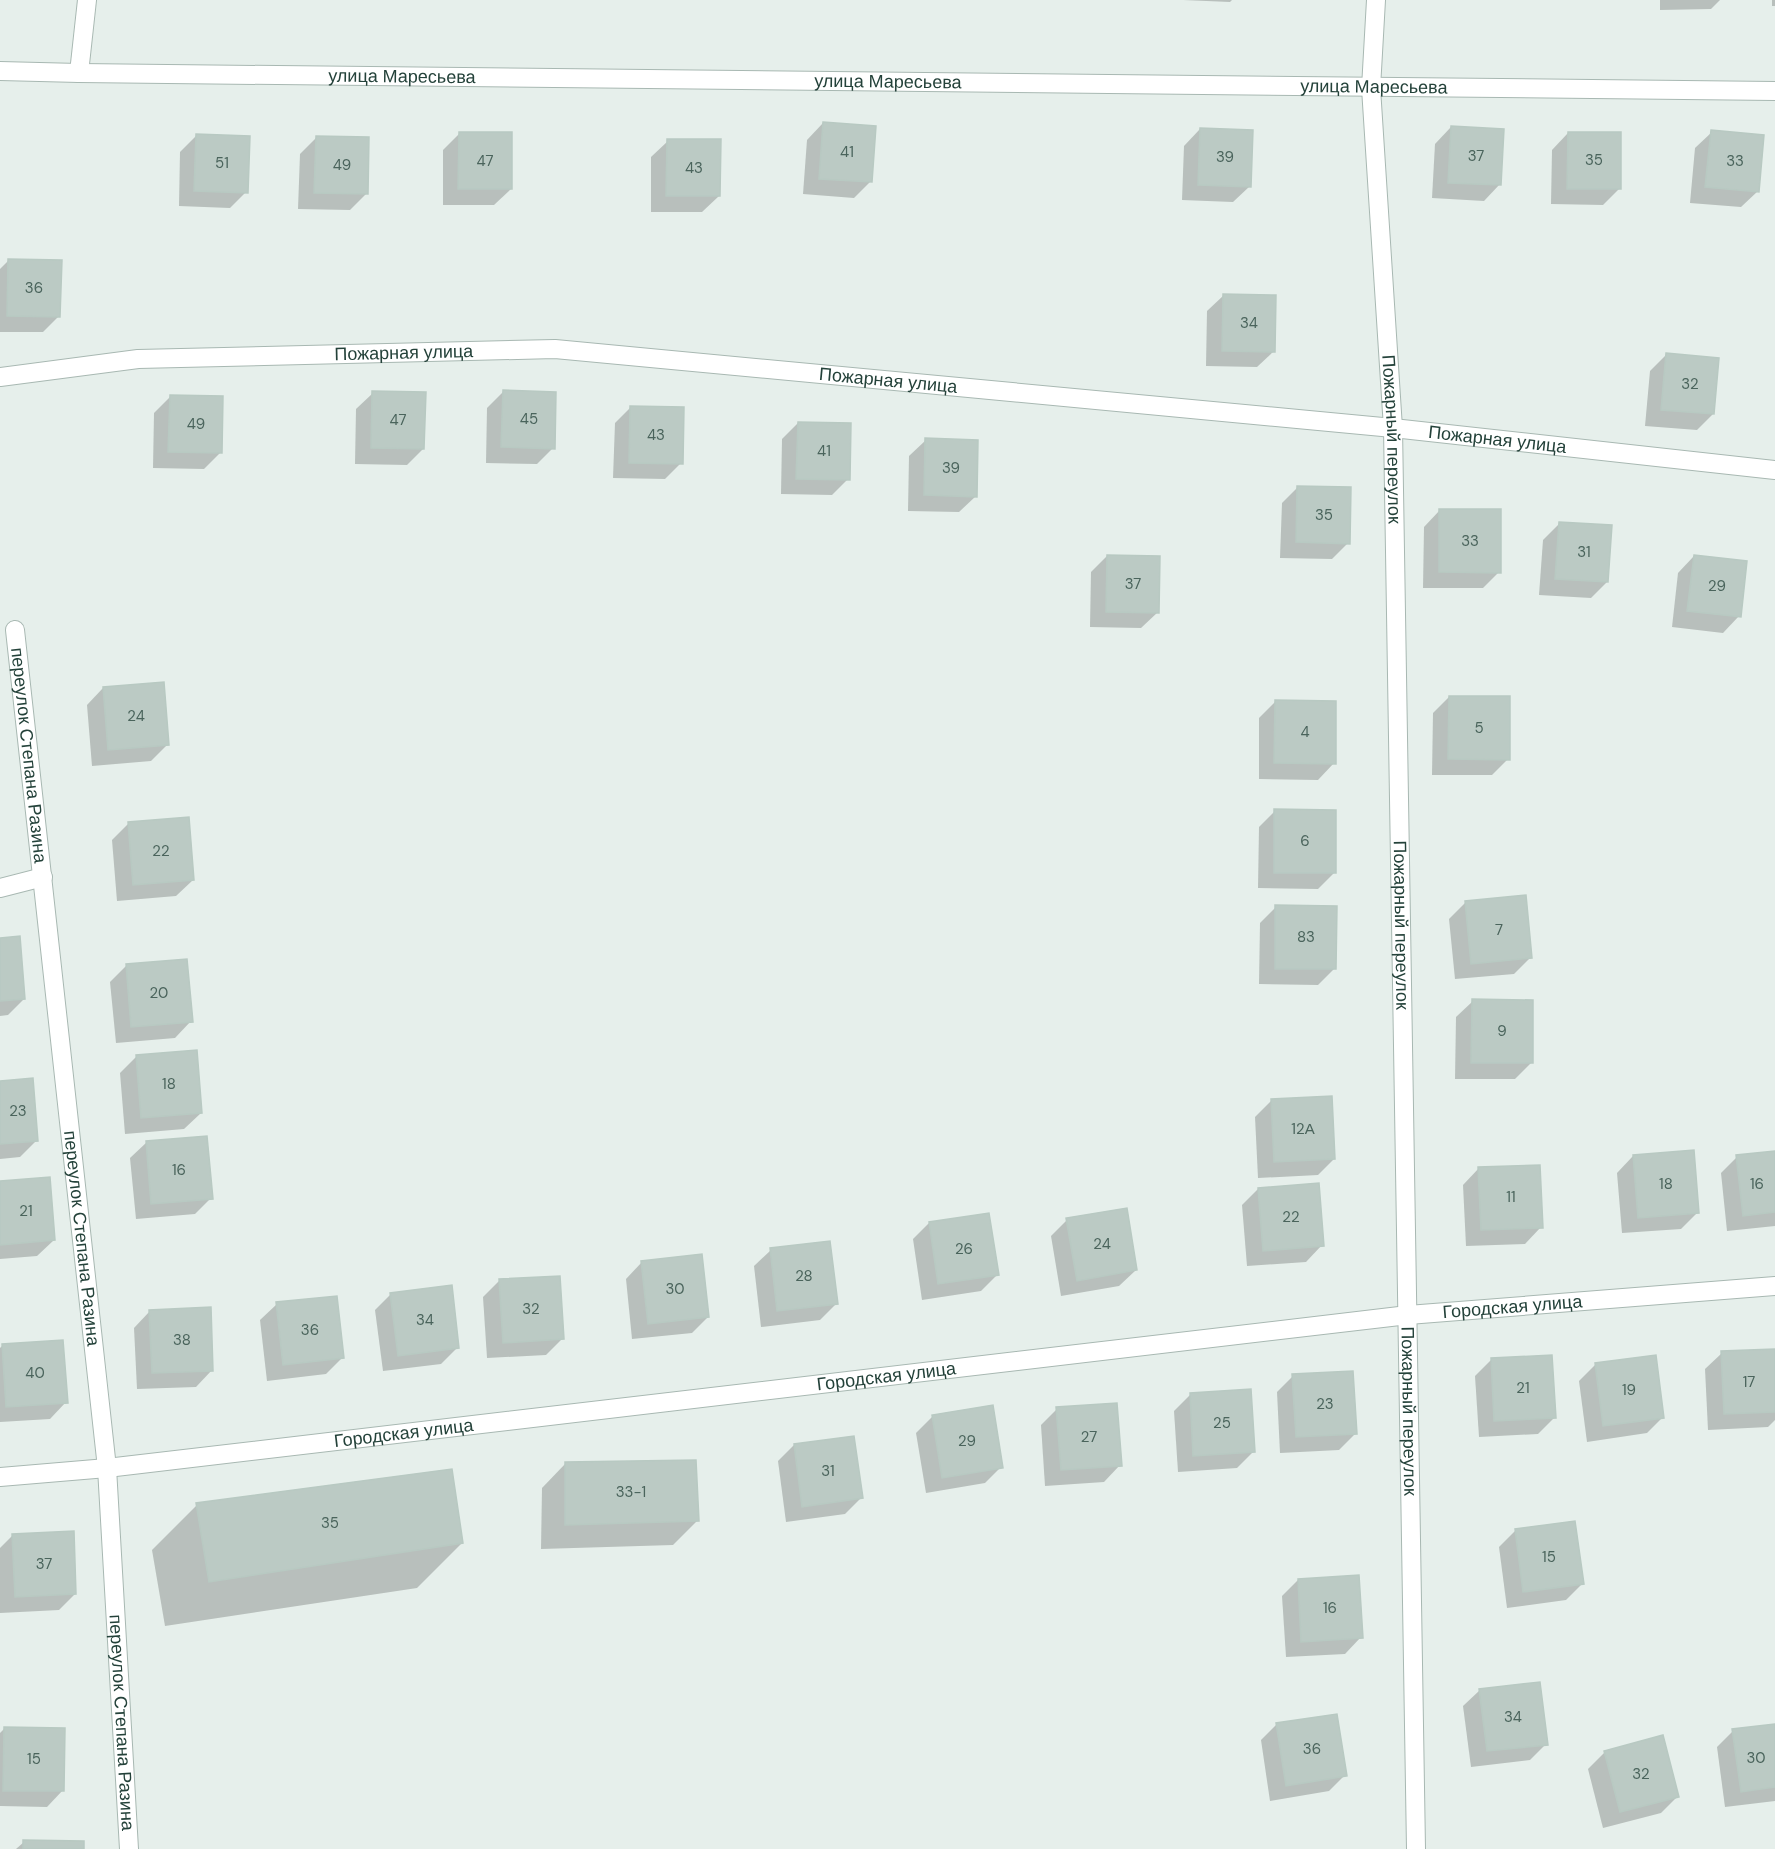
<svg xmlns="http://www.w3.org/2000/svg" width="1775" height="1849" font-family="'DM Sans',sans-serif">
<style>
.shadow{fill:#0003}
.building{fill:#bbcac4;stroke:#b8c9c2;stroke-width:1.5}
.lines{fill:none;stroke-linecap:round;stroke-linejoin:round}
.minor-casing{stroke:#a8b8b2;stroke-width:20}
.minor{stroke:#fff;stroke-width:18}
.labels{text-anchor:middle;stroke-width:6;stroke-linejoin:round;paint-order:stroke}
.number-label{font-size:15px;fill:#4a645c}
.street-label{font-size:18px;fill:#24423a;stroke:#f7fbf9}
</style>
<rect width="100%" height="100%" fill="#e6efeb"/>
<g class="shadow">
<path d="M 1183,0 L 1232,0 L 1230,2 Z"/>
<path d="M 1660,0 L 1720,0 L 1711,9 L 1660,10 Z"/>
<rect x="1772" y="0" width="3" height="6"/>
<path d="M 823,123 L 870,182 L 854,198 L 803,194 L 807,140 Z"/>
<path d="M 1451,127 L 1500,184 L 1484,201 L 1432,198 L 1435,144 Z"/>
<path d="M 1200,129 L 1250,186 L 1233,202 L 1182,200 L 1184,146 Z"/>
<path d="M 1712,132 L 1758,191 L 1741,207 L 1690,203 L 1695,148 Z"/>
<path d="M 1568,133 L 1619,189 L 1603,205 L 1551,204 L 1552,150 Z"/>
<path d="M 459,134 L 511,189 L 494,205 L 443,205 L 443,150 Z"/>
<path d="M 196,136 L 246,192 L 230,208 L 179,206 L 180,152 Z"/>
<path d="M 316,138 L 366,194 L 350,210 L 298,209 L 300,154 Z"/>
<path d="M 668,141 L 719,196 L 702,212 L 651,212 L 651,157 Z"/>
<path d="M 9,260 L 59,316 L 43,332 L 0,332 L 0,269 Z"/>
<path d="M 1224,295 L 1274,351 L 1257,367 L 1206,366 L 1207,311 Z"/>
<path d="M 1666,355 L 1713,414 L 1697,430 L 1645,426 L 1650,371 Z"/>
<path d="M 503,392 L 553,448 L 537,464 L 486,463 L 487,408 Z"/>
<path d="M 373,393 L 423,449 L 407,465 L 355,464 L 356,409 Z"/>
<path d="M 170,397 L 220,453 L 204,469 L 153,468 L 154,413 Z"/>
<path d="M 631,407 L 681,463 L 665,479 L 613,478 L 615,423 Z"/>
<path d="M 798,423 L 848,479 L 832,495 L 781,494 L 782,439 Z"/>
<path d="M 926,440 L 976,496 L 959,512 L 908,511 L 909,456 Z"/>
<path d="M 1298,487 L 1348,543 L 1332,559 L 1280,558 L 1282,503 Z"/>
<path d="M 1440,510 L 1499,572 L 1483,588 L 1423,588 L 1424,527 Z"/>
<path d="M 1559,524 L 1607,582 L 1591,598 L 1539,595 L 1543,540 Z"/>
<path d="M 1107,556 L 1158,612 L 1141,628 L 1090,627 L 1091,572 Z"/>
<path d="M 1694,556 L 1739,616 L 1723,633 L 1672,627 L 1678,573 Z"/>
<path d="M 103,688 L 168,744 L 151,761 L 92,766 L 87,705 Z"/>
<path d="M 1449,697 L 1508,759 L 1492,775 L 1432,775 L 1433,713 Z"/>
<path d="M 1275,702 L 1334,763 L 1318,780 L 1259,779 L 1259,718 Z"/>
<path d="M 1275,811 L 1334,873 L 1318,889 L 1258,888 L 1259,827 Z"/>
<path d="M 128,824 L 193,880 L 176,896 L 117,901 L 112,840 Z"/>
<path d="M 1466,902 L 1530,958 L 1514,974 L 1455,979 L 1449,919 Z"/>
<path d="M 1276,907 L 1334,969 L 1318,985 L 1259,984 L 1260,923 Z"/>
<path d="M 0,939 L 24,999 L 8,1015 L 0,1016 Z"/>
<path d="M 127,965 L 191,1021 L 175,1038 L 116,1043 L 110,982 Z"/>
<path d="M 1473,1001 L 1531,1063 L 1515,1079 L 1455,1079 L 1456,1017 Z"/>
<path d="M 137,1056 L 201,1113 L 184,1129 L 125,1134 L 120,1073 Z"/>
<path d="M 0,1082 L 36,1141 L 20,1157 L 0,1159 Z"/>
<path d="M 1272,1100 L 1334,1159 L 1318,1175 L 1258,1178 L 1255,1117 Z"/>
<path d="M 147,1142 L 211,1198 L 195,1214 L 136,1219 L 130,1158 Z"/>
<path d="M 1775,1152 L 1775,1226 L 1727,1231 L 1721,1173 L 1737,1157 Z"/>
<path d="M 1633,1156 L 1697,1213 L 1681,1229 L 1622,1233 L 1617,1173 Z"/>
<path d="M 1479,1168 L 1541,1227 L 1525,1244 L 1466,1246 L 1463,1185 Z"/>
<path d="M 0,1183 L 54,1240 L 37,1256 L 0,1259 Z"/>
<path d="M 1258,1189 L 1322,1245 L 1306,1262 L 1247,1266 L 1242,1205 Z"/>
<path d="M 1067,1220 L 1136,1270 L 1119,1286 L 1061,1296 L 1051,1236 Z"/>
<path d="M 929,1223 L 997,1275 L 981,1291 L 922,1300 L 913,1239 Z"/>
<path d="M 771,1250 L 837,1303 L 820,1320 L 761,1327 L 754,1266 Z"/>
<path d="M 642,1262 L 708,1317 L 692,1333 L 632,1339 L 626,1279 Z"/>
<path d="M 499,1281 L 562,1339 L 546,1355 L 487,1358 L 483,1297 Z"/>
<path d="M 391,1294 L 458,1347 L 441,1364 L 383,1371 L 375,1310 Z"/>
<path d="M 277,1304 L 342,1358 L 326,1374 L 267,1381 L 260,1320 Z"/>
<path d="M 150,1311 L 212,1370 L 196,1387 L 137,1389 L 134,1328 Z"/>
<path d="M 3,1345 L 66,1402 L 50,1419 L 0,1422 L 0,1348 Z"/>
<path d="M 1775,1350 L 1775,1420 L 1768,1427 L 1708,1430 L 1705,1369 L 1722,1353 Z"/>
<path d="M 1492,1359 L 1554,1418 L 1538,1434 L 1479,1437 L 1475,1376 Z"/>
<path d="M 1595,1365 L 1663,1417 L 1647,1433 L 1587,1442 L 1579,1381 Z"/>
<path d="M 1293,1376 L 1356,1433 L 1339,1450 L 1280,1453 L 1277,1392 Z"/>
<path d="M 1190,1395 L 1253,1452 L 1237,1468 L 1178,1472 L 1174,1411 Z"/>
<path d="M 1057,1409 L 1120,1465 L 1104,1482 L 1045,1486 L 1041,1425 Z"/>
<path d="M 932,1417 L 1001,1467 L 985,1483 L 926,1493 L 916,1433 Z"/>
<path d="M 794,1445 L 861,1498 L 845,1514 L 786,1522 L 778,1461 Z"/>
<path d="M 566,1463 L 697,1521 L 673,1545 L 541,1549 L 542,1488 Z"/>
<path d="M 197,1505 L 462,1543 L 417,1588 L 165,1626 L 152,1550 Z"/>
<path d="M 1515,1531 L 1582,1584 L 1566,1600 L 1507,1608 L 1499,1547 Z"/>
<path d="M 13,1535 L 75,1594 L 59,1610 L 0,1613 L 0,1548 Z"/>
<path d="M 1298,1580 L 1361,1637 L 1345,1654 L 1286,1657 L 1282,1596 Z"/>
<path d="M 1480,1690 L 1546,1744 L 1530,1760 L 1471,1767 L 1463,1706 Z"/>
<path d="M 1277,1724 L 1345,1775 L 1329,1791 L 1270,1801 L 1261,1740 Z"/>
<path d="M 1775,1725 L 1775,1801 L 1725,1807 L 1717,1747 L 1733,1731 Z"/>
<path d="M 4,1729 L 63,1790 L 47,1807 L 0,1806 L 0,1733 Z"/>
<path d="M 1604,1753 L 1677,1797 L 1661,1813 L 1603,1828 L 1588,1769 Z"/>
<path d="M 24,1842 L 82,1849 L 16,1849 Z"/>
</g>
<g class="building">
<path d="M 823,122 L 876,126 L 872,182 L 819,179 Z"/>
<path d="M 1451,126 L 1504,129 L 1501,185 L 1448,183 Z"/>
<path d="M 1200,128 L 1253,130 L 1251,187 L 1198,185 Z"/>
<path d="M 1711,130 L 1764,135 L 1759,192 L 1705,187 Z"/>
<path d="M 459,132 L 512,132 L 512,189 L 458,189 Z"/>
<path d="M 1568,132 L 1621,132 L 1621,189 L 1567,189 Z"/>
<path d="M 196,134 L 250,136 L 248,193 L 194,191 Z"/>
<path d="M 316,136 L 369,137 L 368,194 L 314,193 Z"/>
<path d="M 667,139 L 721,139 L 720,196 L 666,196 Z"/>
<path d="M 8,259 L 62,260 L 60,317 L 7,316 Z"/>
<path d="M 1223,294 L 1276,295 L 1275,352 L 1222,351 Z"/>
<path d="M 1666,353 L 1719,358 L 1714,414 L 1661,410 Z"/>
<path d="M 503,390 L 556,392 L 555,449 L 501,447 Z"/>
<path d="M 372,391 L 426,392 L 424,449 L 371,448 Z"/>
<path d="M 170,395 L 223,396 L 222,453 L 168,452 Z"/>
<path d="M 630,406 L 684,407 L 683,464 L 629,463 Z"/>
<path d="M 798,422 L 851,423 L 850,480 L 796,479 Z"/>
<path d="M 925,438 L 978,440 L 977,497 L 924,495 Z"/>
<path d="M 1297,486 L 1351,487 L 1350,544 L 1296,542 Z"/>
<path d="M 1439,509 L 1501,509 L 1501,573 L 1439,572 Z"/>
<path d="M 1559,522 L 1612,525 L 1608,582 L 1555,579 Z"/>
<path d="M 1107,555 L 1160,556 L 1159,613 L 1106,612 Z"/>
<path d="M 1694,555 L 1747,561 L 1741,617 L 1687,611 Z"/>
<path d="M 164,682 L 169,745 L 108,750 L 103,687 Z"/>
<path d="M 1449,696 L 1510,696 L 1510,760 L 1448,759 Z"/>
<path d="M 1275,700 L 1336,701 L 1336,764 L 1274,763 Z"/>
<path d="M 1274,809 L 1336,810 L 1336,873 L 1274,873 Z"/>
<path d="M 189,817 L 194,880 L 133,885 L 128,822 Z"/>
<path d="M 1526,895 L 1532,958 L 1471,964 L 1465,901 Z"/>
<path d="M 1275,905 L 1337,906 L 1336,969 L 1275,969 Z"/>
<path d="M 20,936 L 25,999 L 0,1001 L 0,938 Z"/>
<path d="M 187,959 L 193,1022 L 131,1027 L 126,964 Z"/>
<path d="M 1472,999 L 1533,1000 L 1533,1063 L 1471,1063 Z"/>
<path d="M 197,1050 L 202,1113 L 141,1118 L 136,1055 Z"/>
<path d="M 33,1078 L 38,1141 L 0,1144 L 0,1081 Z"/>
<path d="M 1332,1096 L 1335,1159 L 1274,1162 L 1271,1099 Z"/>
<path d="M 207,1136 L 213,1199 L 151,1204 L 146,1141 Z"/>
<path d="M 1694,1150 L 1699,1213 L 1638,1218 L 1633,1155 Z"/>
<path d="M 1775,1151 L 1775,1212 L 1743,1216 L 1736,1155 Z"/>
<path d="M 1540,1165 L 1543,1228 L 1481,1230 L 1478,1167 Z"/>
<path d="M 50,1177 L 55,1240 L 0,1245 L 0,1181 Z"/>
<path d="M 1319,1183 L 1324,1246 L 1263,1251 L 1258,1188 Z"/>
<path d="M 1127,1208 L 1137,1270 L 1077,1281 L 1066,1218 Z"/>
<path d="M 989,1213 L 999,1275 L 938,1284 L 929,1222 Z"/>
<path d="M 830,1241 L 838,1304 L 777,1311 L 770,1248 Z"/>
<path d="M 702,1254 L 709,1317 L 648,1324 L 641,1261 Z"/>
<path d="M 560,1276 L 564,1339 L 503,1343 L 499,1279 Z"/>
<path d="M 452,1285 L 459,1348 L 398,1356 L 390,1293 Z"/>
<path d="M 337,1296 L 344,1358 L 283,1365 L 276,1302 Z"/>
<path d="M 211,1307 L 213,1371 L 152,1373 L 149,1310 Z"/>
<path d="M 63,1340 L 68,1403 L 6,1407 L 2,1344 Z"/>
<path d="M 1775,1349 L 1775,1412 L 1724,1414 L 1721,1351 Z"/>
<path d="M 1552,1355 L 1556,1418 L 1494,1421 L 1491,1358 Z"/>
<path d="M 1656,1355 L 1664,1418 L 1603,1426 L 1595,1363 Z"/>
<path d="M 1353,1371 L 1357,1434 L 1296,1437 L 1292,1374 Z"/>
<path d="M 1251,1389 L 1255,1452 L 1193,1456 L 1190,1393 Z"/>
<path d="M 1117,1403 L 1122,1466 L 1061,1470 L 1056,1407 Z"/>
<path d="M 993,1405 L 1003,1468 L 942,1478 L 932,1415 Z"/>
<path d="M 854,1436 L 863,1498 L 802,1507 L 794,1444 Z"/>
<path d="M 696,1460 L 699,1521 L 565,1525 L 565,1462 Z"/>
<path d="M 452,1469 L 463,1543 L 209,1582 L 196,1503 Z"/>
<path d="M 1575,1521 L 1584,1584 L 1523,1592 L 1515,1529 Z"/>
<path d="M 74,1531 L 76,1594 L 15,1597 L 12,1534 Z"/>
<path d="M 1359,1575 L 1363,1638 L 1301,1642 L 1298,1579 Z"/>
<path d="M 1540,1682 L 1548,1745 L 1487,1751 L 1479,1689 Z"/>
<path d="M 1337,1714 L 1347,1776 L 1286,1786 L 1276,1723 Z"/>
<path d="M 1775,1724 L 1775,1787 L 1741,1792 L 1732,1729 Z"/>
<path d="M 4,1727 L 65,1728 L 64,1791 L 3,1791 Z"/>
<path d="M 1663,1735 L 1679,1797 L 1620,1812 L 1604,1751 Z"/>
<path d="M 23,1840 L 84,1841 L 84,1849 L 23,1849 Z"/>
</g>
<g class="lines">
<g class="minor-casing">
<g id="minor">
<path id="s1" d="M 1376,0 L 1371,88 L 1393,428 L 1416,1849"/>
<path id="s2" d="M 0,71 L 79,73 L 1775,91"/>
<path d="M 79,73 L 87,0"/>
<path id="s3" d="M 0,377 L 138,359 L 555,349 L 1393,428 L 1775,470"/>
<path id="s4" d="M 15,630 L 107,1468 L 129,1849"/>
<path d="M 0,888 L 43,877"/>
<path id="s5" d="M 0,1477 L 107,1468 L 1408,1315 L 1775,1286"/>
</g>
</g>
<use href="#minor" class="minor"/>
</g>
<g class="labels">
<g class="number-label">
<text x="847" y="157">41</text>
<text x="1476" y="161">37</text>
<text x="1225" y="162">39</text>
<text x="1594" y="165">35</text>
<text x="485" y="166">47</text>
<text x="1735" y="166">33</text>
<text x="222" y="168">51</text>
<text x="342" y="170">49</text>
<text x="694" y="173">43</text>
<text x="34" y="293">36</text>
<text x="1249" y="328">34</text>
<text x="1690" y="389">32</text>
<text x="529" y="424">45</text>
<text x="398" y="425">47</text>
<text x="196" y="429">49</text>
<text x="656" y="440">43</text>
<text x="824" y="456">41</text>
<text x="951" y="473">39</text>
<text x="1324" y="520">35</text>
<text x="1470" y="546">33</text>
<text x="1584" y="557">31</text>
<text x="1133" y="589">37</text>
<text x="1717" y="591">29</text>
<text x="136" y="721">24</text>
<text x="1479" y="733">5</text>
<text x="1305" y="737">4</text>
<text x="1305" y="846">6</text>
<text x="161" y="856">22</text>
<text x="1499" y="935">7</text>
<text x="1306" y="942">83</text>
<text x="159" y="998">20</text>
<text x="1502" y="1036">9</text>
<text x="169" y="1089">18</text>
<text x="18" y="1116">23</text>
<text x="1303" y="1134">12А</text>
<text x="179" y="1175">16</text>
<text x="1666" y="1189">18</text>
<text x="1757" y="1189">16</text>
<text x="1511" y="1202">11</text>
<text x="26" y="1216">21</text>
<text x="1291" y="1222">22</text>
<text x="1102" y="1249">24</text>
<text x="964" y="1254">26</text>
<text x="804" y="1281">28</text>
<text x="675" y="1294">30</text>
<text x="531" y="1314">32</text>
<text x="425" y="1325">34</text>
<text x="310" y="1335">36</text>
<text x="182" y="1345">38</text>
<text x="35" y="1378">40</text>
<text x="1749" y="1387">17</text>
<text x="1523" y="1393">21</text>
<text x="1629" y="1395">19</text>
<text x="1325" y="1409">23</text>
<text x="1222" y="1428">25</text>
<text x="1089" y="1442">27</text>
<text x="967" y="1446">29</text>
<text x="828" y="1476">31</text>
<text x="631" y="1497">33-1</text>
<text x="330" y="1528">35</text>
<text x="1549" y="1562">15</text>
<text x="44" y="1569">37</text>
<text x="1330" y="1613">16</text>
<text x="1513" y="1722">34</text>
<text x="1312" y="1754">36</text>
<text x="1756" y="1763">30</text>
<text x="34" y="1764">15</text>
<text x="1641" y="1779">32</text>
</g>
<g class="street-label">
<text dy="6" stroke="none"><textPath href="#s2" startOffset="402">улица Маресьева</textPath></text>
<text dy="6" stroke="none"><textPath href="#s2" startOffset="888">улица Маресьева</textPath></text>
<text dy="6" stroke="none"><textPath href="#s2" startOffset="1374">улица Маресьева</textPath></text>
<text dy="6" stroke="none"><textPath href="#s3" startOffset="405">Пожарная улица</textPath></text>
<text dy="6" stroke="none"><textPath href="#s3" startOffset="891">Пожарная улица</textPath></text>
<text dy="6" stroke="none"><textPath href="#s1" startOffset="440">Пожарный переулок</textPath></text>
<text dy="6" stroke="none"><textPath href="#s3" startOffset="1503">Пожарная улица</textPath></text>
<text dy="6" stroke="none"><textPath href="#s4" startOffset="126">переулок Степана Разина</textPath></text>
<text dy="6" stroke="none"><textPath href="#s1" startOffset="926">Пожарный переулок</textPath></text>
<text dy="6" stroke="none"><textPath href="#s4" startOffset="612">переулок Степана Разина</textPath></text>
<text dy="6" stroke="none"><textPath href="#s5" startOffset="1522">Городская улица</textPath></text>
<text dy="6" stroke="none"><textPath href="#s5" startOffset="892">Городская улица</textPath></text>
<text dy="6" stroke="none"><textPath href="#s1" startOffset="1412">Пожарный переулок</textPath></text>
<text dy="6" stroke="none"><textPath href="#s5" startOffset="406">Городская улица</textPath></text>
<text dy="6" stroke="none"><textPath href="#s4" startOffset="1098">переулок Степана Разина</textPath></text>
</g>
</g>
</svg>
